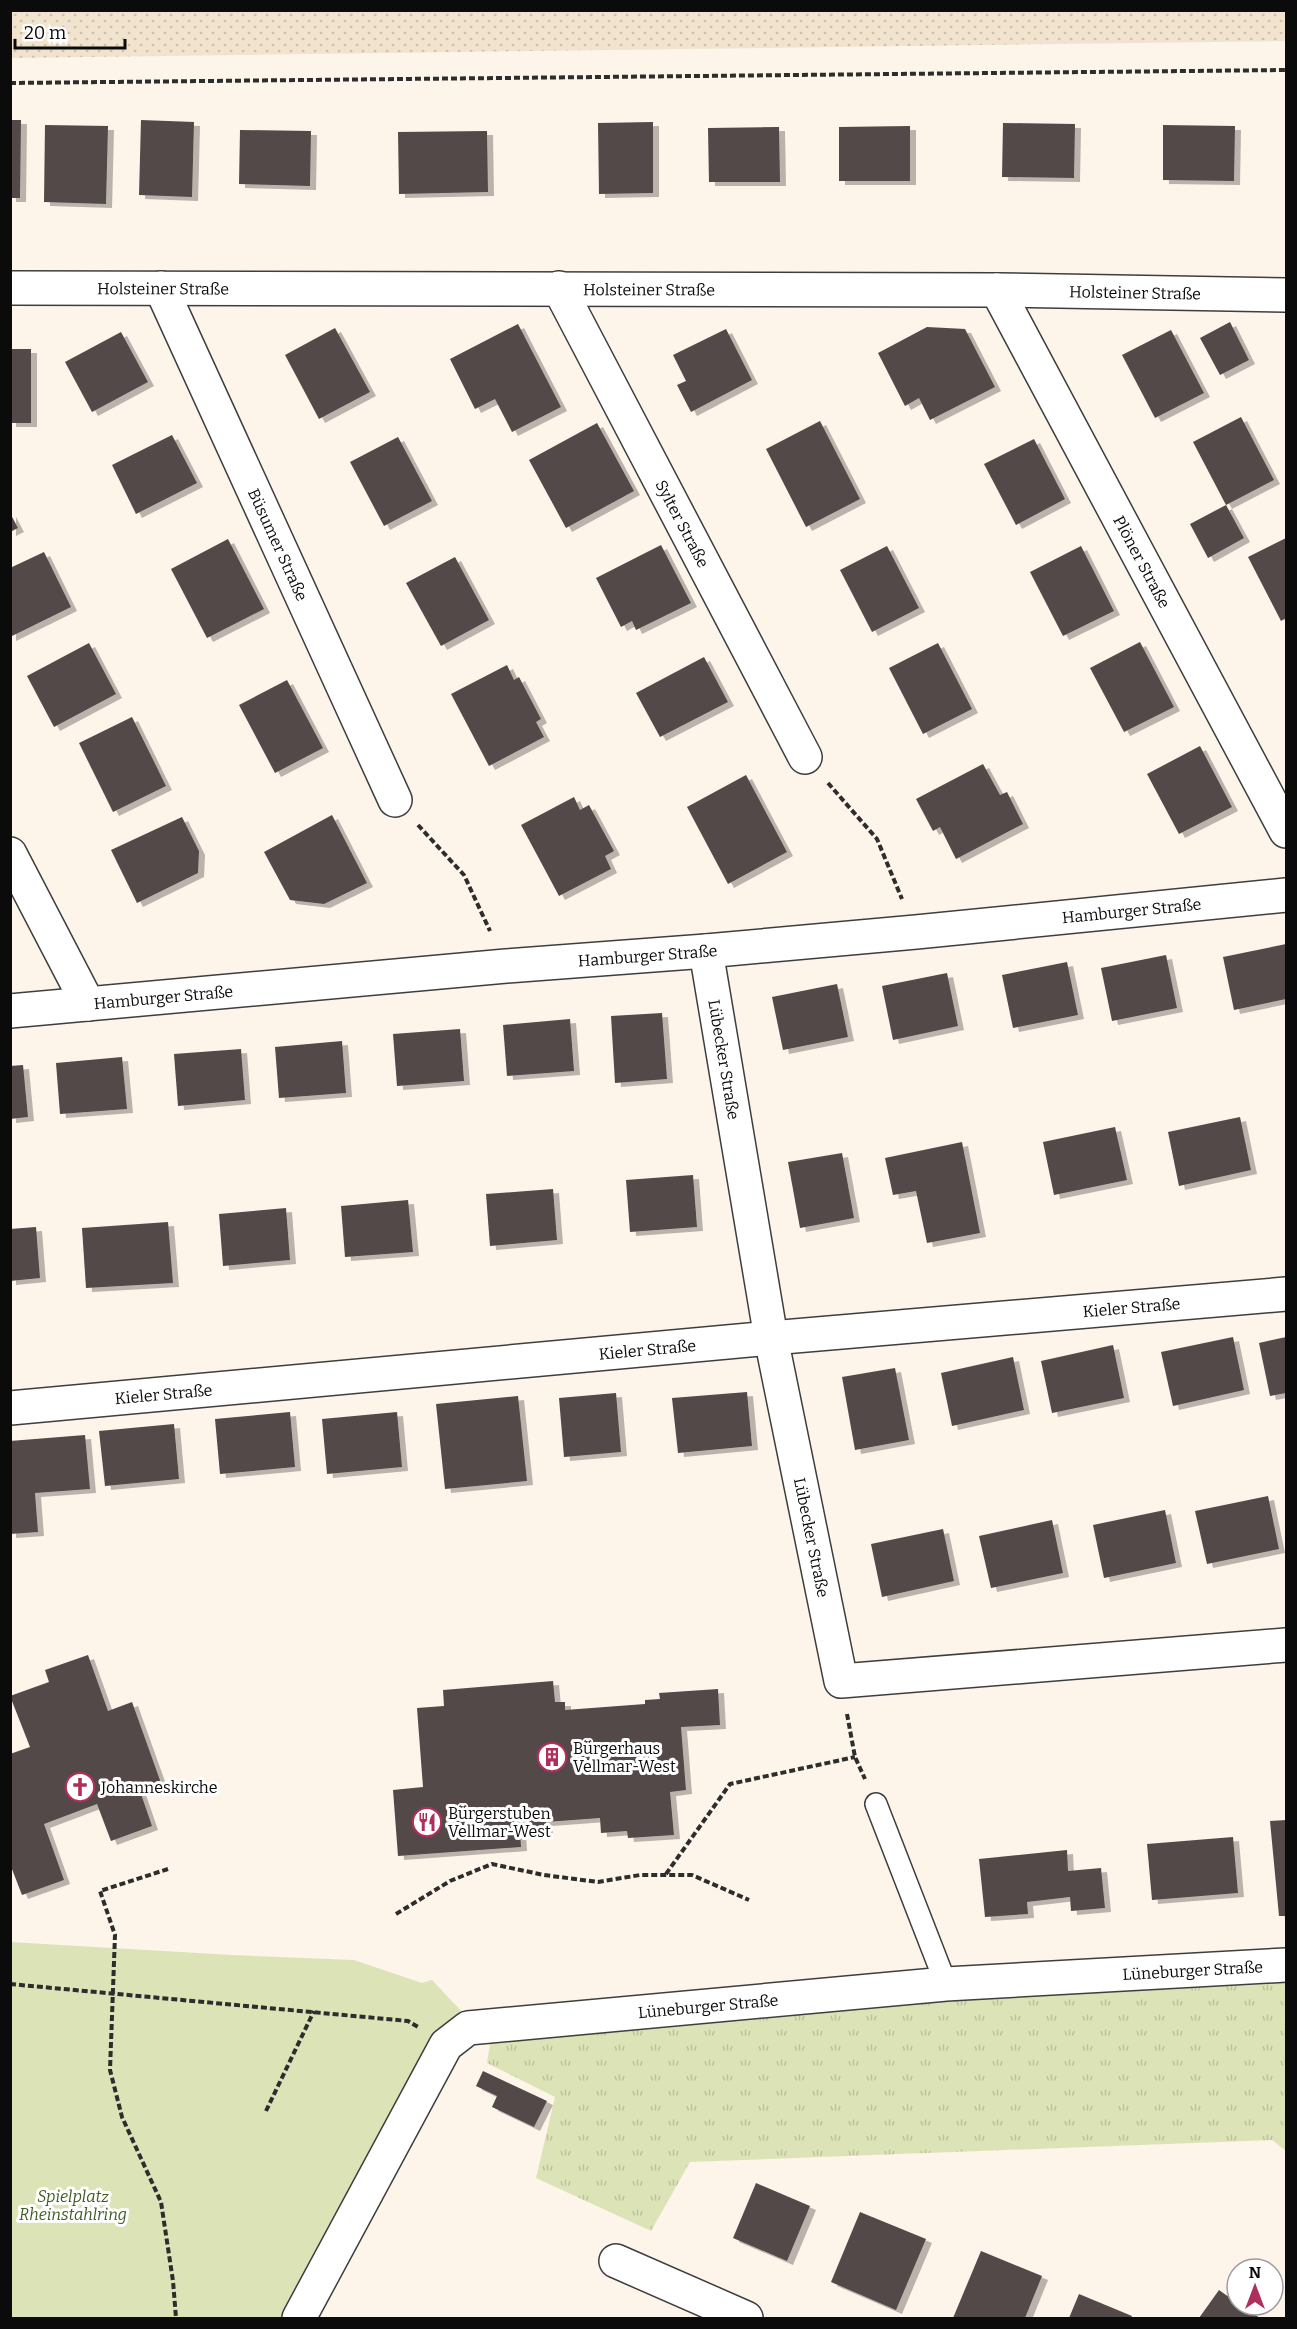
<svg xmlns="http://www.w3.org/2000/svg" width="1297" height="2329" font-family="Bitter,serif">
<style>
.farmland{fill:url(#farmland-dots)}
.grass{fill:url(#grass-tufts)}
.park{fill:#dce4b7}
.building{fill:#524948;filter:url(#shadow)}
.lines{fill:none;stroke-linecap:round;stroke-linejoin:round}
.service-casing{stroke:#3e3e3e;stroke-width:24}
.minor-casing{stroke:#3e3e3e;stroke-width:36}
.tertiary-casing{stroke:#3e3e3e;stroke-width:36}
.path{stroke:#2d2d2d;stroke-width:4;stroke-dasharray:6 3;stroke-linecap:butt}
.service{stroke:#fff;stroke-width:21}
.minor{stroke:#fff;stroke-width:33}
.tertiary{stroke:#fff;stroke-width:33}
.labels{text-anchor:middle;stroke-width:6;stroke-linejoin:round;paint-order:stroke}
.street-label{font-size:16px;fill:#0b0b0b;stroke:#fff}
.poi-label{font-size:16px;fill:#0b0b0b;stroke:#fff;text-anchor:start}
.park-label{font-size:16px;font-style:italic;fill:#3f5c21;stroke:#fff}
</style>
<defs>
<pattern id="farmland-dots" width="8" height="8" patternUnits="userSpaceOnUse" patternTransform="scale(1.5)"><rect width="8" height="8" fill="#f1e3cd"/><path d="M2 2h.1M6 6h.1" fill="none" stroke="#cdc1af" stroke-width="1.8" stroke-linecap="round"/></pattern>
<pattern id="grass-tufts" width="24" height="20" patternUnits="userSpaceOnUse" patternTransform="scale(1.5)"><rect width="24" height="20" fill="#dce4b7"/><path d="M3 7l-1-3M5 7V3M7 7l1-3M15 17l-1-3M17 17v-4M19 17l1-3" fill="none" stroke="#bbc29c"/></pattern>
<filter id="shadow"><feDropShadow dx="6" dy="4" stdDeviation="0" flood-color="#0004"/></filter>
</defs>
<rect width="100%" height="100%" fill="#fdf4ea"/>
<path class="farmland" d="M 1286,10 L 1286,41 L 10,58 L 11,10 Z"/>
<path class="grass" d="M 1286,1973 L 1286,2151 L 1272,2140 L 690,2162 L 651,2231 L 536,2178 L 555,2097 L 487,2063 L 491,2038 L 946,1993 Z"/>
<path class="park" d="M 10,1942 L 232,1955 L 354,1960 L 422,1983 L 432,1980 L 464,2014 L 298,2318 L 11,2318 Z"/>
<g class="building">
<path d="M 10,120 L 21,120 L 20,198 L 10,198 Z"/>
<path d="M 141,120 L 194,122 L 192,197 L 139,195 Z"/>
<path d="M 653,122 L 653,193 L 599,194 L 598,123 Z"/>
<path d="M 1003,123 L 1075,124 L 1074,178 L 1002,177 Z"/>
<path d="M 45,125 L 108,126 L 106,204 L 44,202 Z"/>
<path d="M 1163,125 L 1235,126 L 1234,181 L 1163,180 Z"/>
<path d="M 910,126 L 910,181 L 839,181 L 839,127 Z"/>
<path d="M 779,127 L 780,182 L 709,182 L 708,128 Z"/>
<path d="M 240,130 L 311,131 L 310,186 L 239,184 Z"/>
<path d="M 487,131 L 488,192 L 399,194 L 398,132 Z"/>
<path d="M 1230,322 L 1249,360 L 1220,375 L 1200,338 Z"/>
<path d="M 518,324 L 561,407 L 512,432 L 495,399 L 475,409 L 450,359 Z"/>
<path d="M 927,327 L 965,329 L 995,387 L 930,420 L 919,398 L 905,406 L 878,353 Z"/>
<path d="M 335,328 L 370,392 L 319,419 L 285,355 Z"/>
<path d="M 726,329 L 752,380 L 691,412 L 677,385 L 686,381 L 673,355 Z"/>
<path d="M 1171,330 L 1204,393 L 1155,418 L 1122,355 Z"/>
<path d="M 121,332 L 148,382 L 92,412 L 65,362 Z"/>
<rect x="10" y="349" width="21" height="74"/>
<path d="M 1241,417 L 1274,480 L 1226,505 L 1193,442 Z"/>
<path d="M 820,421 L 860,499 L 806,527 L 766,449 Z"/>
<path d="M 597,423 L 634,491 L 566,528 L 529,460 Z"/>
<path d="M 172,435 L 197,483 L 136,514 L 112,465 Z"/>
<path d="M 398,437 L 432,501 L 384,526 L 350,462 Z"/>
<path d="M 1034,439 L 1065,499 L 1016,525 L 984,464 Z"/>
<path d="M 1226,505 L 1244,538 L 1208,558 L 1190,524 Z"/>
<path d="M 10,513 L 18,528 L 10,532 Z"/>
<path d="M 1286,538 L 1286,618 L 1281,621 L 1248,557 Z"/>
<path d="M 228,539 L 264,609 L 207,638 L 171,569 Z"/>
<path d="M 661,545 L 691,603 L 636,630 L 632,621 L 621,627 L 596,578 Z"/>
<path d="M 887,546 L 919,608 L 872,632 L 840,570 Z"/>
<path d="M 1081,546 L 1114,611 L 1063,636 L 1030,572 Z"/>
<path d="M 44,552 L 71,607 L 10,637 L 10,568 Z"/>
<path d="M 455,557 L 489,620 L 441,646 L 406,583 Z"/>
<path d="M 1140,642 L 1174,707 L 1124,732 L 1090,668 Z"/>
<path d="M 89,643 L 116,694 L 54,727 L 27,676 Z"/>
<path d="M 938,643 L 972,709 L 923,734 L 889,668 Z"/>
<path d="M 704,657 L 728,702 L 660,737 L 636,693 Z"/>
<path d="M 507,665 L 514,680 L 519,677 L 541,719 L 536,722 L 544,737 L 489,766 L 451,694 Z"/>
<path d="M 287,680 L 323,748 L 275,773 L 239,705 Z"/>
<path d="M 132,717 L 166,786 L 113,812 L 79,743 Z"/>
<path d="M 1200,746 L 1232,807 L 1179,834 L 1147,774 Z"/>
<path d="M 983,764 L 1000,795 L 1007,792 L 1023,824 L 956,859 L 940,827 L 933,831 L 916,799 Z"/>
<path d="M 746,775 L 787,852 L 728,884 L 687,807 Z"/>
<path d="M 574,797 L 580,810 L 589,805 L 614,851 L 605,856 L 611,869 L 559,896 L 521,825 Z"/>
<path d="M 332,815 L 367,883 L 324,904 L 290,900 L 264,852 Z"/>
<path d="M 182,817 L 199,851 L 198,873 L 137,903 L 111,850 Z"/>
<path d="M 1286,944 L 1286,999 L 1234,1010 L 1223,957 Z"/>
<path d="M 1166,955 L 1177,1008 L 1112,1021 L 1101,968 Z"/>
<path d="M 1067,962 L 1078,1015 L 1013,1028 L 1002,975 Z"/>
<path d="M 947,973 L 958,1026 L 893,1040 L 882,986 Z"/>
<path d="M 837,984 L 848,1037 L 783,1050 L 772,997 Z"/>
<path d="M 662,1013 L 667,1079 L 615,1083 L 611,1016 Z"/>
<path d="M 570,1019 L 574,1071 L 507,1076 L 503,1025 Z"/>
<path d="M 460,1029 L 464,1081 L 397,1086 L 393,1034 Z"/>
<path d="M 342,1041 L 346,1093 L 279,1098 L 275,1047 Z"/>
<path d="M 241,1049 L 245,1100 L 178,1106 L 174,1054 Z"/>
<path d="M 122,1057 L 127,1109 L 60,1114 L 56,1063 Z"/>
<path d="M 23,1065 L 28,1117 L 10,1119 L 10,1066 Z"/>
<path d="M 1240,1117 L 1251,1170 L 1179,1186 L 1168,1132 Z"/>
<path d="M 1115,1127 L 1127,1180 L 1054,1195 L 1043,1142 Z"/>
<path d="M 962,1142 L 980,1233 L 927,1243 L 916,1191 L 893,1195 L 885,1158 Z"/>
<path d="M 842,1153 L 854,1218 L 800,1228 L 788,1162 Z"/>
<path d="M 693,1175 L 697,1227 L 630,1232 L 626,1180 Z"/>
<path d="M 553,1189 L 557,1240 L 490,1246 L 486,1194 Z"/>
<path d="M 408,1200 L 413,1252 L 345,1257 L 341,1206 Z"/>
<path d="M 286,1208 L 290,1260 L 223,1266 L 219,1214 Z"/>
<path d="M 168,1222 L 173,1283 L 86,1288 L 82,1228 Z"/>
<path d="M 36,1227 L 40,1278 L 10,1281 L 10,1229 Z"/>
<path d="M 1233,1337 L 1244,1390 L 1173,1406 L 1161,1352 Z"/>
<path d="M 1286,1337 L 1286,1393 L 1270,1396 L 1259,1343 Z"/>
<path d="M 1113,1345 L 1124,1398 L 1052,1413 L 1041,1361 Z"/>
<path d="M 1013,1357 L 1024,1410 L 952,1426 L 941,1373 Z"/>
<path d="M 895,1368 L 909,1440 L 855,1450 L 842,1377 Z"/>
<path d="M 747,1392 L 752,1446 L 678,1453 L 672,1398 Z"/>
<path d="M 616,1393 L 621,1452 L 564,1457 L 559,1398 Z"/>
<path d="M 518,1396 L 527,1481 L 445,1489 L 436,1404 Z"/>
<path d="M 290,1412 L 295,1467 L 220,1474 L 215,1419 Z"/>
<path d="M 397,1412 L 402,1467 L 327,1474 L 322,1419 Z"/>
<path d="M 174,1424 L 179,1479 L 105,1486 L 99,1431 Z"/>
<path d="M 85,1435 L 90,1489 L 35,1493 L 38,1532 L 10,1534 L 10,1441 Z"/>
<path d="M 1268,1496 L 1279,1549 L 1207,1564 L 1195,1511 Z"/>
<path d="M 1165,1510 L 1176,1563 L 1104,1578 L 1093,1525 Z"/>
<path d="M 1052,1520 L 1063,1573 L 991,1588 L 979,1536 Z"/>
<path d="M 943,1529 L 954,1581 L 882,1597 L 871,1544 Z"/>
<path d="M 88,1655 L 108,1711 L 132,1702 L 161,1783 L 140,1791 L 152,1826 L 111,1841 L 97,1804 L 44,1824 L 64,1880 L 22,1895 L 10,1864 L 10,1754 L 30,1747 L 10,1696 L 49,1682 L 45,1670 Z"/>
<path d="M 553,1681 L 555,1702 L 565,1702 L 565,1710 L 645,1704 L 645,1700 L 660,1699 L 659,1693 L 718,1689 L 720,1725 L 681,1727 L 686,1790 L 670,1792 L 674,1835 L 628,1838 L 627,1831 L 601,1833 L 600,1818 L 546,1822 L 547,1829 L 520,1831 L 521,1847 L 398,1856 L 393,1790 L 423,1787 L 417,1708 L 444,1706 L 443,1690 Z"/>
<path d="M 1286,1820 L 1286,1916 L 1279,1916 L 1270,1821 Z"/>
<path d="M 1233,1837 L 1238,1893 L 1152,1900 L 1147,1844 Z"/>
<path d="M 1067,1850 L 1068,1871 L 1101,1868 L 1105,1908 L 1071,1911 L 1070,1897 L 1027,1902 L 1028,1914 L 985,1917 L 979,1859 Z"/>
<path d="M 483,2071 L 547,2101 L 534,2127 L 492,2107 L 497,2096 L 476,2086 Z"/>
<path d="M 756,2183 L 810,2206 L 787,2261 L 733,2238 Z"/>
<path d="M 860,2212 L 926,2239 L 896,2310 L 831,2282 Z"/>
<path d="M 981,2251 L 1042,2276 L 1025,2318 L 953,2318 Z"/>
<path d="M 1219,2290 L 1237,2303 L 1237,2305 L 1240,2305 L 1260,2318 L 1199,2318 Z"/>
<path d="M 1079,2294 L 1132,2316 L 1131,2318 L 1069,2318 Z"/>
</g>
<g class="lines">
<g class="service-casing">
<path id="service" d="M 876,1804 L 946,1984"/>
</g>
<g class="minor-casing">
<g id="minor">
<path id="s1" d="M 10,288 L 997,290 L 1286,295"/>
<path id="s2" d="M 161,288 L 395,800"/>
<path id="s3" d="M 559,288 L 805,757"/>
<path id="s4" d="M 997,290 L 1286,831"/>
<path d="M 10,854 L 88,1004"/>
<path id="s5" d="M 706,951 L 771,1338 L 841,1681 L 1286,1645"/>
<path id="s6" d="M 10,1408 L 771,1338 L 1286,1294"/>
<path d="M 616,2261 L 746,2318"/>
<path id="s7" d="M 299,2318 L 446,2045 L 468,2028 L 946,1984 L 1286,1965"/>
</g>
</g>
<g class="tertiary-casing">
<g id="tertiary">
<path id="s8" d="M 10,1011 L 506,966 L 706,951 L 916,932 L 1286,895"/>
</g>
</g>
<g class="path">
<path d="M 10,83 L 1286,70"/>
<path d="M 828,783 L 877,839 L 902,899"/>
<path d="M 418,825 L 464,875 L 490,931"/>
<path d="M 847,1714 L 855,1757 L 865,1779"/>
<path d="M 168,1869 L 100,1891 L 115,1935 L 110,2070 L 122,2117 L 161,2202 L 173,2281 L 176,2318"/>
<path d="M 666,1874 L 730,1784 L 855,1757"/>
<path d="M 396,1914 L 450,1881 L 492,1864 L 544,1875 L 598,1882 L 640,1875 L 692,1875 L 749,1900"/>
<path d="M 10,1984 L 408,2021 L 418,2027"/>
<path d="M 266,2111 L 314,2011"/>
</g>
<use href="#service" class="service"/>
<use href="#minor" class="minor"/>
<use href="#tertiary" class="tertiary"/>
</g>
<defs>
<g id="building-ring" transform="scale(1.5)"><circle r="9.5" fill="#fff" stroke="#af2f5c" stroke-width="1.5"/><path d="M-4-6H4V6H1V3H-1V6H-4ZM-2.5-4.3h1.7v1.8h-1.7ZM.8-4.3h1.7v1.8H.8ZM-2.5-1h1.7V.8h-1.7ZM.8-1h1.7V.8H.8Z" fill="#af2f5c"/></g>
<g id="church-ring" transform="scale(1.5)"><circle r="9.5" fill="#fff" stroke="#af2f5c" stroke-width="1.5"/><path d="M-1.2-6h2.4v3.5h3.3v2.4h-3.3V6h-2.4V-.1h-3.3v-2.4h3.3Z" fill="#af2f5c"/></g>
<g id="restaurant-ring" transform="scale(1.5)"><circle r="9.5" fill="#fff" stroke="#af2f5c" stroke-width="1.5"/><path d="M-5-6h1v4h1v-4h1v4h1v-4h1v5L-1.5 .5V6h-2V.5L-5-1ZM5-6V6H3V1.5H1.5Q1.5-4 5-6Z" fill="#af2f5c"/></g>
</defs>
<g fill-rule="evenodd">
<use href="#building-ring" x="552" y="1757"/>
<use href="#church-ring" x="80" y="1787"/>
<use href="#restaurant-ring" x="427" y="1822"/>
</g>
<g class="labels">
<g class="street-label">
<text dy="6" stroke="none"><textPath href="#s1" startOffset="153">Holsteiner Straße</textPath></text>
<text dy="6" stroke="none"><textPath href="#s1" startOffset="639">Holsteiner Straße</textPath></text>
<text dy="6" stroke="none"><textPath href="#s1" startOffset="1125">Holsteiner Straße</textPath></text>
<text dy="6" stroke="none"><textPath href="#s3" startOffset="266">Sylter Straße</textPath></text>
<text dy="6" stroke="none"><textPath href="#s2" startOffset="282">Büsumer Straße</textPath></text>
<text dy="6" stroke="none"><textPath href="#s4" startOffset="308">Plöner Straße</textPath></text>
<text dy="6" stroke="none"><textPath href="#s8" startOffset="1126">Hamburger Straße</textPath></text>
<text dy="6" stroke="none"><textPath href="#s8" startOffset="640">Hamburger Straße</textPath></text>
<text dy="6" stroke="none"><textPath href="#s8" startOffset="154">Hamburger Straße</textPath></text>
<text dy="6" stroke="none"><textPath href="#s5" startOffset="110">Lübecker Straße</textPath></text>
<text dy="6" stroke="none"><textPath href="#s6" startOffset="1126">Kieler Straße</textPath></text>
<text dy="6" stroke="none"><textPath href="#s6" startOffset="640">Kieler Straße</textPath></text>
<text dy="6" stroke="none"><textPath href="#s6" startOffset="154">Kieler Straße</textPath></text>
<text dy="6" stroke="none"><textPath href="#s5" startOffset="596">Lübecker Straße</textPath></text>
<text dy="6" stroke="none"><textPath href="#s7" startOffset="1065">Lüneburger Straße</textPath></text>
<text dy="6" stroke="none"><textPath href="#s7" startOffset="579">Lüneburger Straße</textPath></text>
</g>
<g class="poi-label">
<text x="573" y="1754">Bürgerhaus<tspan x="573" dy="18">Vellmar-West</tspan></text>
<text x="101" y="1793">Johanneskirche</text>
<text x="448" y="1819">Bürgerstuben<tspan x="448" dy="18">Vellmar-West</tspan></text>
</g>
<g class="park-label">
<text x="73" y="2202">Spielplatz<tspan x="73" dy="18">Rheinstahlring</tspan></text>
</g>
</g>
<rect width="1297" height="2329" fill="none" stroke="#0b0b0b" stroke-width="24"/>
<g transform="translate(1255 2287)"><circle r="28" fill="#ffffff" stroke="#9d9d9d" stroke-width="1.5"/>
<path d="M0-4.5L10 22L0 15L-10 22Z" fill="#af2f5c"/>
<text y="-9" font-size="16" font-weight="bold" text-anchor="middle" fill="#0b0b0b">N</text>
</g>
<path d="M15 39v9h110v-9" fill="none" stroke="#0b0b0b" stroke-width="3"/>
<text x="24" y="39" font-size="18" fill="#0b0b0b" stroke="#ffffff" stroke-width="4.5" paint-order="stroke">20 m</text>
</svg>
